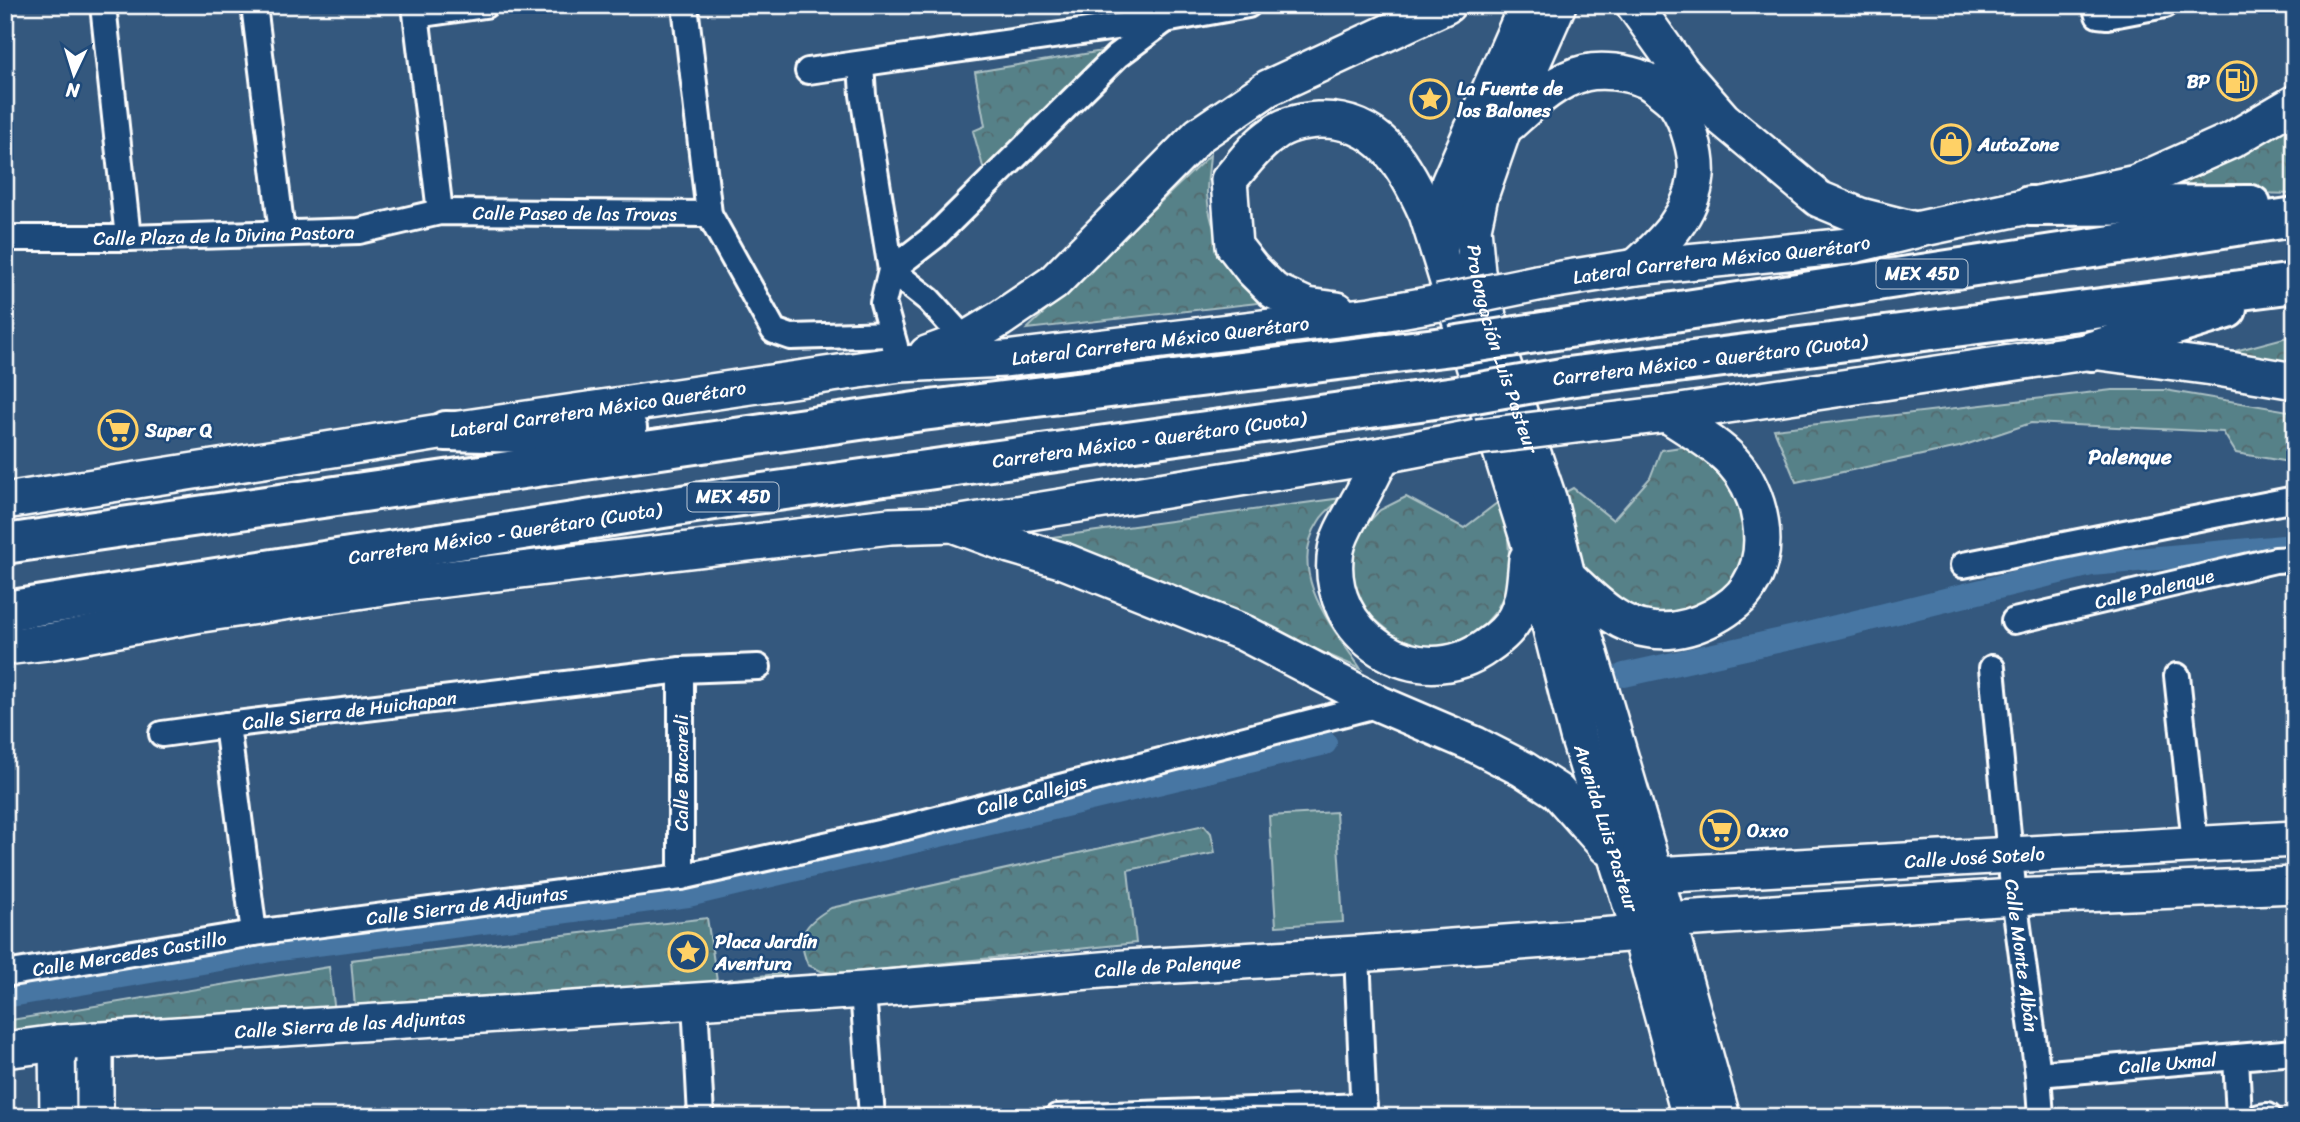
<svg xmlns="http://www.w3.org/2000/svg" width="2300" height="1122" font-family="Sriracha,sans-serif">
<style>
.grass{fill:#578188;stroke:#abc0c4;stroke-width:2}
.forest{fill:url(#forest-crowns);stroke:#abc0c4;stroke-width:2}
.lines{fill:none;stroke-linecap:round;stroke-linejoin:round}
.canal{stroke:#4676a3;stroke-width:24}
.street-casing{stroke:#fff;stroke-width:30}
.secondary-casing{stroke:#fff;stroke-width:40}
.highway-casing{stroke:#fff;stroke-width:44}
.street{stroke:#1f4a7a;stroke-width:24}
.secondary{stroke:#1f4a7a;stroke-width:35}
.highway{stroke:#1f4a7a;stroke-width:38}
.secondary-bridge-casing{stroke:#fff;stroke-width:40;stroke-linecap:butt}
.highway-bridge-casing{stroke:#fff;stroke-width:44;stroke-linecap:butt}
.secondary-bridge{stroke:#1f4a7a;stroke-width:35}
.highway-bridge{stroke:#1f4a7a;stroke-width:38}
.labels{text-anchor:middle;stroke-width:5;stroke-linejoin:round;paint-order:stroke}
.shield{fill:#1f4a7a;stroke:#bcc9d7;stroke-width:2}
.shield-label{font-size:18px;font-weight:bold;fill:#fff}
.poi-label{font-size:19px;font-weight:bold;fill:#fff;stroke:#1f4a7a;text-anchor:start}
.street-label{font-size:19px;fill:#fff;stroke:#1f4a7a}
.neighbourhood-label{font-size:21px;font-weight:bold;fill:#fff;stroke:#1f4a7a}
</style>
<defs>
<pattern id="forest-crowns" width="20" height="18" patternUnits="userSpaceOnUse" patternTransform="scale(1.75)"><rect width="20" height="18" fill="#578188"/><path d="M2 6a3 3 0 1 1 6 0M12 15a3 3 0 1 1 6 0" fill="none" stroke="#52696d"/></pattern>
</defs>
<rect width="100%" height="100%" fill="#34587e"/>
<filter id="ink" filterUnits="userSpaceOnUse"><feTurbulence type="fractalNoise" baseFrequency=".0143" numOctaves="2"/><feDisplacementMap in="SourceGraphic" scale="14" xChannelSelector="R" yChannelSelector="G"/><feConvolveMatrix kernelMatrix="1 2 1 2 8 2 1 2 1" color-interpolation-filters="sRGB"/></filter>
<g filter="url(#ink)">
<path class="grass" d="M 1336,812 L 1343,922 L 1276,926 L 1269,816 Z"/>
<g class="forest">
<path d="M 1115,49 L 987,181 L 973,131 L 985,126 L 975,72 Z"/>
<path d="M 2295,124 L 2295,194 L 2162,191 Z"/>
<path d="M 1210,155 C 1209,168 1207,181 1207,194 C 1209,236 1235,271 1258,303 L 1027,329 Z"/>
<path d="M 2295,335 L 2295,365 L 2220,355 Z"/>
<path d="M 2112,390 L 2165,390 L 2295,412 L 2295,463 L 2236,453 L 2223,432 L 2031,423 L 1959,447 L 1796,482 L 1774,429 Z"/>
<path d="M 1708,443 L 1731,459 L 1760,558 L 1703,622 L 1596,603 L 1549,501 L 1573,488 L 1613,520 L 1650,478 L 1661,450 Z"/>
<path d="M 1406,497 L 1464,528 L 1505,497 L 1510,567 L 1507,589 L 1496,611 L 1479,631 L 1457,644 L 1431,650 L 1403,643 L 1357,604 L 1351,575 L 1354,551 L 1365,526 L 1380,510 Z"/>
<path d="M 1342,498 C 1335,505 1324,512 1319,521 C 1285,572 1333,628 1361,669 L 1230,612 L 1045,538 Z"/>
<path d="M 1204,825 L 1211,833 L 1215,853 L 1128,870 L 1136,943 L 838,974 L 821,971 L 808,965 C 795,935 805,923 831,908 Z"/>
<path d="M 707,918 L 717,981 L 785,973 L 792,984 L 356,1019 L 351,960 Z"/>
<path d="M 329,967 L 336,1019 L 5,1041 L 5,1021 Z"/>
</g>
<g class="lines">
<g class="canal">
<path d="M 1624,675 L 1804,635 L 2091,564 L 2295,546"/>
<path d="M 5,996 L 271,950 L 688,895 L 1325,743"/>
</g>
<g class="street-casing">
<g id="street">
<path d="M 103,5 L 128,238"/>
<path d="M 254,5 L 282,233"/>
<path d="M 415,5 L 440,212"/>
<path d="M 685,5 L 709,214 L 774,331 L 791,337 L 891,334"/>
<path d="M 2095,5 L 2098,15 L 2107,16 L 2165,5"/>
<path d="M 417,15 L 485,5"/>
<path d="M 861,64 L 863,95 L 891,270 L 883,303 L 895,346"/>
<path d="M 808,71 L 1165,20 L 1248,5"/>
<path id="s1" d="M 5,238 L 128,238 L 359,231 L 440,212 L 709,214"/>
<path d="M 891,270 L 935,236 L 1117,56 L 1164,21"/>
<path d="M 891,270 L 929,300 L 965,340"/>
<path d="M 1963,565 L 2295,499"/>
<path id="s2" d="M 2014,621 L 2275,560 L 2295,559"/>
<path id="s3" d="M 1992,668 L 2014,897 L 2038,1074 L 2041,1117"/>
<path d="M 2177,676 L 2195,843"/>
<path d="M 227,725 L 254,933"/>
<path id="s4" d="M 162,734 L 227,725 L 681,670 L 758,667"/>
<path d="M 681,877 L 681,670"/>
<path d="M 1357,954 L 1364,1117"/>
<path id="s5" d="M 5,974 L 254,933 L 681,877 L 906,827 L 1380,704"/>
<path d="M 863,990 L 872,1117"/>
<path d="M 695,1001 L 701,1117"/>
<path d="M 2236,1058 L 2239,1117"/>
<path id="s6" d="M 2038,1074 L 2295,1052"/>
<path d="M 1057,1117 L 1364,1106"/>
<path d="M 2260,1117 L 2268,1116"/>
</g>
</g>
<g class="secondary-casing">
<g id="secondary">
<path id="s7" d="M 1558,5 L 1504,127 L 1480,196 L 1473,228 L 1477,272 L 1492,332 L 1549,501 L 1567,576 L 1655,875 L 1722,1117"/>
<path d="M 1634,5 L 1681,71 L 1723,119 L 1819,199 L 1860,216 L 1911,229"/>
<path d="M 1510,123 C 1532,103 1555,80 1585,73 C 1601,69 1627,72 1643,79 C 1650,81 1672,98 1676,104 C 1688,121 1698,155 1696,176 C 1692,215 1663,243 1636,267"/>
<path d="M 1440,246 L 1449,183 L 1527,5"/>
<path id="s8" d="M 1537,283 L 1636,267 L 1849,246 L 1915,230 L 2136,183 L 2232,140 L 2295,103"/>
<path id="s9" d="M 1337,310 L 1307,306 L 1274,291 L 1252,269 L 1234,246 L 1229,180 C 1243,164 1255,146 1273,134 C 1285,124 1303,121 1318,120 C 1379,118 1405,165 1427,214 L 1528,538 L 1578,736 L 1640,933 L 1690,1117"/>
<path d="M 927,354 L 965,340 L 1000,319 L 1053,283 L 1199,135 L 1268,88 L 1447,5"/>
<path d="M 1584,424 L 1667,414 L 2092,351 L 2212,367 L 2295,381"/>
<path d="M 1383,455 C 1374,471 1367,487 1358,502 C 1350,518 1339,533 1336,550 C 1322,635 1419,697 1487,646 C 1499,638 1510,629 1516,616 C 1525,598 1525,578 1527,559"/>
<path id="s10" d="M 5,501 L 446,431 L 900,364 L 1005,359 L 1371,315 L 1439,303"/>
<path d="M 958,526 L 1010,545 L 1064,561 L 1244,633 L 1380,704 L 1476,745 L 1523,769 L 1557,791 L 1607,847"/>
<path d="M 1567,576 C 1590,597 1617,627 1651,630 C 1672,633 1694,627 1713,617 C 1726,610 1741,600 1749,586 C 1773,549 1761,492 1732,461 C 1718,445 1686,427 1667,414"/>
<path d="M 5,647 L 47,642 L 195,615 L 411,583 L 890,526 L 955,524 L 1383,455 L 1477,437"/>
<path id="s11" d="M 1655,875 L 2295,839"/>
<path d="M 1666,920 L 2014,897 L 2295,885"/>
<path d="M 57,1043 L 58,1117"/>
<path id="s12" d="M 5,1050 L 57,1043 L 863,990 L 1125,968 L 1357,954 L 1640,933"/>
<path d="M 95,1117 L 95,1040"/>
</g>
</g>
<g class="highway-casing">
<g id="highway">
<path d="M 2029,206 L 2251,205"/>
<path d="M 1549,331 L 2295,217"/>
<path d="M 2092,351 L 2227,309"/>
<path d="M 1568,377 L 2295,283"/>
<path d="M 446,431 L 577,434 L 627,428"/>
<path d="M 5,544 L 922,411 L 1452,346"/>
<path id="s13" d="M 5,611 L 727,498 L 1463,395"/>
</g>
</g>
<use href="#street" class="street"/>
<use href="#secondary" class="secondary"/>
<use href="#highway" class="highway"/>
<g class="secondary-bridge-casing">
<g id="secondary-bridge">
<path d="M 1439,303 L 1537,283"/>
<path d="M 1477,437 L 1584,424"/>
</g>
</g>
<g class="highway-bridge-casing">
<g id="highway-bridge">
<path d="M 1452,346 L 1549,331"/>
<path d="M 1463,395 L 1568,377"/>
</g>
</g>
<use href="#secondary-bridge" class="secondary-bridge"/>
<use href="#highway-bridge" class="highway-bridge"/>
</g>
</g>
<defs>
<g id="fuel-ring" transform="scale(2.0125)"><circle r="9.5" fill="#1f4a7a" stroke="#ffd166" stroke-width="1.5"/><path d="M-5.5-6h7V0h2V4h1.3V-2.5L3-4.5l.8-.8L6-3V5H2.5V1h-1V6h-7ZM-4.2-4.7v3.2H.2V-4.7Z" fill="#ffd166"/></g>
<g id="sight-ring" transform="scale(2.0125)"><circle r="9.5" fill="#1f4a7a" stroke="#ffd166" stroke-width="1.5"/><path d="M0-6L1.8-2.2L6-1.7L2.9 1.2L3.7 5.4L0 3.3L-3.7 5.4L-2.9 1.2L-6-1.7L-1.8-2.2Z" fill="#ffd166"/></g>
<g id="shop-ring" transform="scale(2.0125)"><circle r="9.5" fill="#1f4a7a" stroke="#ffd166" stroke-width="1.5"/><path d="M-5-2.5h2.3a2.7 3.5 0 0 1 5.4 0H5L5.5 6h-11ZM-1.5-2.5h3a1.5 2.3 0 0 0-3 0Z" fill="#ffd166"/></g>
<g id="supermarket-ring" transform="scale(2.0125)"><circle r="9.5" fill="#1f4a7a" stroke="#ffd166" stroke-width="1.5"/><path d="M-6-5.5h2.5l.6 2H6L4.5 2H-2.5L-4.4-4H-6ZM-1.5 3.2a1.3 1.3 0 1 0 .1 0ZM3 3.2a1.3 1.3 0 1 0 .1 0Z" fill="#ffd166"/></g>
</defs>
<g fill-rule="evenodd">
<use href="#fuel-ring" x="2237" y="81"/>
<use href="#sight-ring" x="1430" y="99"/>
<use href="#shop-ring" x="1951" y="144"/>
<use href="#supermarket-ring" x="118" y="430"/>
<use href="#supermarket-ring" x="1720" y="830"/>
<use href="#sight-ring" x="688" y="952"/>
</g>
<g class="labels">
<g class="shield">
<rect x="1876.5" y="259.5" width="91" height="29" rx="5"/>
<rect x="687.5" y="482.5" width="91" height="29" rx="5"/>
</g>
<g class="shield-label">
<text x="1922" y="280">MEX 45D</text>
<text x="733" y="503">MEX 45D</text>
</g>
<g class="poi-label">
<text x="2210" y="88" text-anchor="end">BP</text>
<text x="1457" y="95">La Fuente de<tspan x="1457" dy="22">los Balones</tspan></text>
<text x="1978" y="151">AutoZone</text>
<text x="145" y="437">Super Q</text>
<text x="1747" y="837">Oxxo</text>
<text x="715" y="948">Placa Jardín<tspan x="715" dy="22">Aventura</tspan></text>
</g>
<g class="street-label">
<text dy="7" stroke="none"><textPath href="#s1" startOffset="572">Calle Paseo de las Trovas</textPath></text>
<text dy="7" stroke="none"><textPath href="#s1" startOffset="219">Calle Plaza de la Divina Pastora</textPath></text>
<text dy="7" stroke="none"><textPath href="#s8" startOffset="186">Lateral Carretera México Querétaro</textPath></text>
<text dy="7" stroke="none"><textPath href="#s10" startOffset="1167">Lateral Carretera México Querétaro</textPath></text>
<text dy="7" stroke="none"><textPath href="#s7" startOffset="364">Prolongación Luis Pasteur</textPath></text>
<text transform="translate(1710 359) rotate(-7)" y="7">Carretera México - Querétaro (Cuota)</text>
<text dy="7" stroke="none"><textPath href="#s10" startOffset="600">Lateral Carretera México Querétaro</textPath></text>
<text dy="7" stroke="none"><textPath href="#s13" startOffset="1157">Carretera México - Querétaro (Cuota)</textPath></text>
<text dy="7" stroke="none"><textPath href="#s13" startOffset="506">Carretera México - Querétaro (Cuota)</textPath></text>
<text dy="7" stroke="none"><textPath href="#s2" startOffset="144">Calle Palenque</textPath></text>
<text dy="7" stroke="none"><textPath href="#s4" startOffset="189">Calle Sierra de Huichapan</textPath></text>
<text transform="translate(681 773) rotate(-90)" y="7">Calle Bucareli</text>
<text dy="7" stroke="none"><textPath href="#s5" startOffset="1043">Calle Callejas</textPath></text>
<text dy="7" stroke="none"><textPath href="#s9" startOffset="1099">Avenida Luis Pasteur</textPath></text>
<text dy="7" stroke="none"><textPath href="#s11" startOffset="320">Calle José Sotelo</textPath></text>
<text dy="7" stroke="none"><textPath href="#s5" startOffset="467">Calle Sierra de Adjuntas</textPath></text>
<text dy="7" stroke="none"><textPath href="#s5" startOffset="126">Calle Mercedes Castillo</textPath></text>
<text dy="7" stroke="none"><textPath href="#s3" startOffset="289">Calle Monte Albán</textPath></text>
<text dy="7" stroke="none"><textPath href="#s12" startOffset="1166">Calle de Palenque</textPath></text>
<text dy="7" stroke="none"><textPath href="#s12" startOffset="346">Calle Sierra de las Adjuntas</textPath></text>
<text dy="7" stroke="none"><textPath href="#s6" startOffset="130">Calle Uxmal</textPath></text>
</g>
<g class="neighbourhood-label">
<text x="2130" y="464">Palenque</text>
</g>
</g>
<rect width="2300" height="1122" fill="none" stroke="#1f4a7a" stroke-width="28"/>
<rect x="14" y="14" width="2272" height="1094" fill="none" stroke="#fff" stroke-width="2.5" filter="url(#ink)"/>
<g transform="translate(74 74) rotate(184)" stroke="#1f4a7a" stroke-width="5" paint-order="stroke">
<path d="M0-5L12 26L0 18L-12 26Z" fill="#ffffff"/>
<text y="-10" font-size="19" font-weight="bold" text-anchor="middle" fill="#ffffff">N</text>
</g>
</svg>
